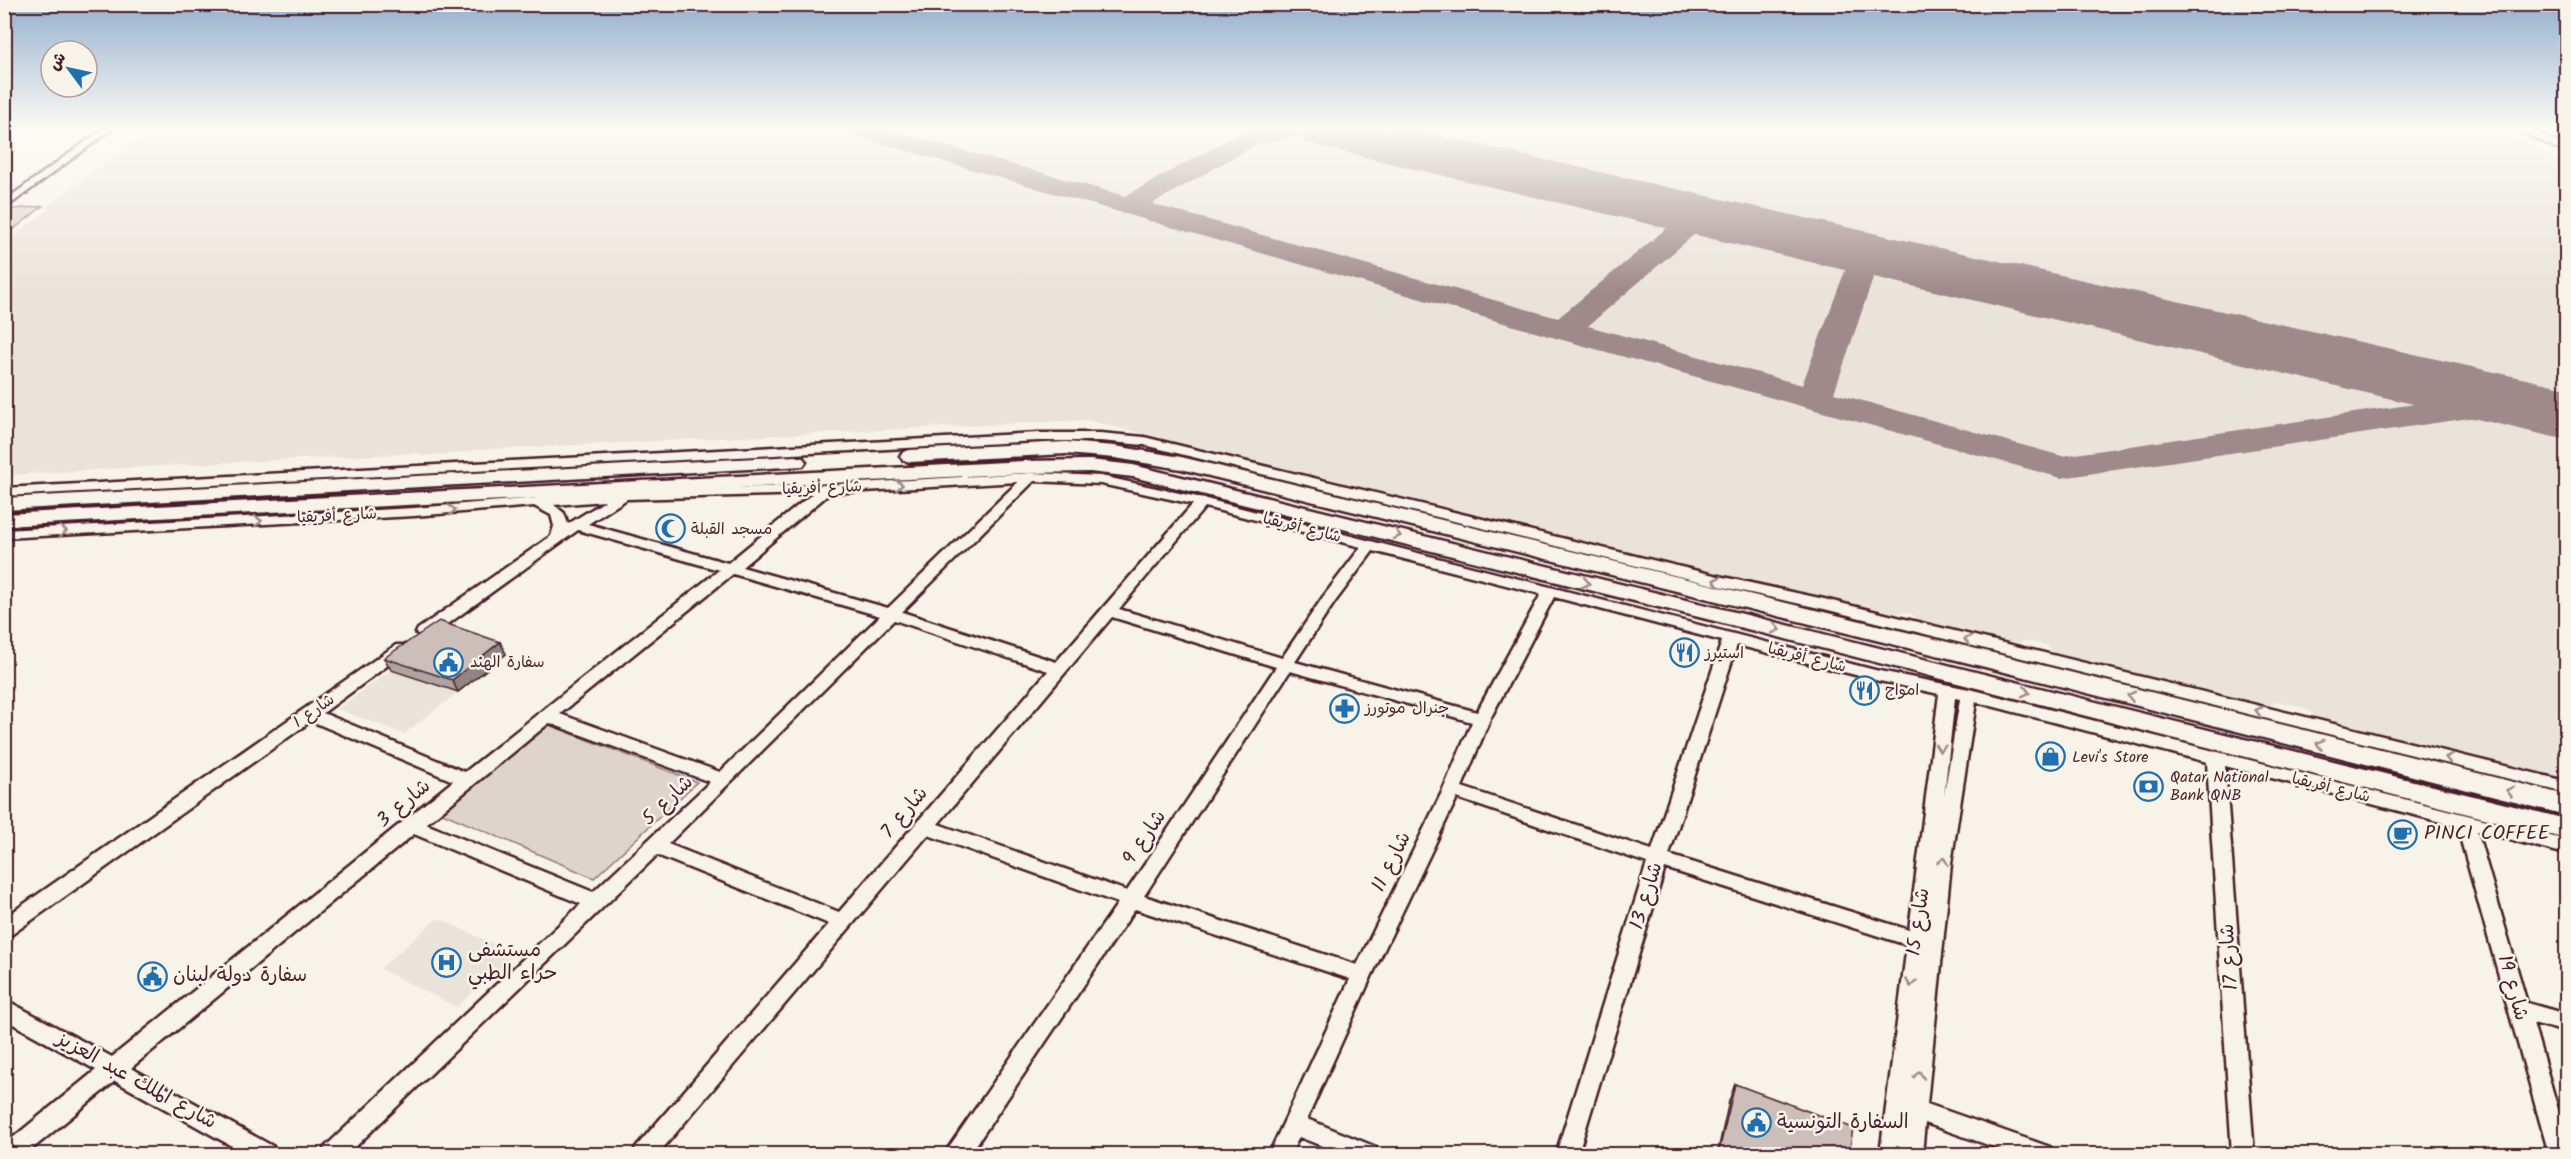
<svg xmlns="http://www.w3.org/2000/svg" width="2571" height="1159" font-family="Kalam,'Playpen Sans Arabic',sans-serif">
<style>
.built{fill:#eae3da}
.green{fill:#ded4cc;stroke:#947a7c;stroke-width:1.5}
.lines{fill:none;stroke-linecap:round;stroke-linejoin:round}
.taxiway{fill:#a0898a;fill-rule:evenodd}
.runway{fill:#a0898a;fill-rule:evenodd}
.minor-casing{stroke:#4a1f2b;stroke-width:5}
.major-casing{stroke:#4a1f2b;stroke-width:4}
.highway-casing{stroke:#4a1f2b;stroke-width:5}
.minor{fill:#f7f3e8;fill-rule:evenodd}
.major{fill:#f7f3e8;fill-rule:evenodd}
.highway{fill:#f7f3e8;fill-rule:evenodd}
.wall{fill:#afa49f;stroke:#4a1f2b;stroke-width:1.5}
.shaded-wall{fill:#8f8682;stroke:#4a1f2b;stroke-width:1.5}
.building{fill:#ccbfb9;stroke:#4a1f2b;stroke-width:1.5}
.oneway{stroke:#a0898a}
.labels{text-anchor:middle;dominant-baseline:central;stroke-width:5;stroke-linejoin:round;paint-order:stroke}
.street-label{font-size:16px;fill:#4a1f2b;stroke:#f7f3e8}
.poi-label{font-size:16px;fill:#4a1f2b;stroke:#f7f3e8;text-anchor:start}
.near-street-label{font-size:20px;fill:#4a1f2b;stroke:#f7f3e8}
.near-poi-label{font-size:20px;fill:#4a1f2b;stroke:#f7f3e8;text-anchor:start}
</style>
<rect width="100%" height="100%" fill="#f7f3e8"/>
<filter id="ink" filterUnits="userSpaceOnUse"><feTurbulence type="fractalNoise" baseFrequency=".0167" numOctaves="2"/><feDisplacementMap in="SourceGraphic" scale="12" xChannelSelector="R" yChannelSelector="G"/><feConvolveMatrix kernelMatrix="1 2 1 2 8 2 1 2 1" color-interpolation-filters="sRGB"/></filter>
<g filter="url(#ink)">
<path class="built" d="M151,129H2499L2566,164V779L2315,717L2305,708L2291,705L2278,701L2267,707L2055,654L2046,645L2025,641L2011,645L1925,624L1911,614L1903,612L1890,615L1087,420L473,450L470,452L423,456L418,453L142,467L10,475L5,477V243L51,208H45Z
M391,670L458,692L404,734L337,709Z
M438,918L515,954L457,1007L380,969Z"/>
<path class="green" d="M43,206L5,236V210Z
M549,725L697,782L594,878L440,812Z"/>
<g class="lines">
<path class="taxiway" d="M845,129H885L1125,196L1240,133L1243,129H1309L1306,134L1257,144L1152,204L1558,318L1691,208L1701,206L1711,208L1715,214L1711,220L1588,326L1802,385L1852,252L1856,246L1867,243L1878,246L1882,252L1834,393L2062,456L2510,390L2522,394L2528,401L2522,408L2510,412L2061,478L1552,337L849,134Z"/>
<path class="runway" d="M1295,129H1408L2566,388V440L1326,148L1304,142Z"/>
<defs>
<path id="minor" d="M103,129H112L4,209V201Z
M1038,433H1100L1144,437L1714,575L1824,599L2566,781V793L1824,609L1714,585L1144,445L1100,441H1038L4,496V488Z
M1031,473L1101,476L1202,498L1875,670L1969,689L2566,840V854L2477,831L2527,1003L2566,1014V1032L2533,1023L2566,1137V1154H2549L2457,826L2225,766L2254,1154H2232L2207,762L1976,702L1951,864L1927,1104L2050,1147L2053,1154H2014L1925,1123L1922,1154H1880L1907,945L1665,868L1578,1154H1556L1647,863L1457,798L1372,975L1307,1119L1376,1147L1379,1154H1343L1299,1137L1291,1154H1269L1350,979L1135,909L970,1154H946L949,1147L1118,903L928,835L658,1154H633L636,1147L829,924L657,855L348,1154H322L325,1147L581,904L414,834L131,1068L274,1147L277,1154H246L115,1081L26,1154H4V1145L96,1070L4,1019V999L112,1057L453,781L311,721L11,935L4,937V918L396,645H408L410,649L323,713L465,772L719,570L578,530L430,637L424,638L416,633L418,629L551,536L554,526L551,515L534,506L414,516L4,538V530L414,508L624,491L826,485ZM1034,481L1101,484L1193,504L1056,662L902,612ZM1018,482L888,608L742,567L830,493ZM812,494L728,563L588,524L627,499ZM605,501L568,524L564,513L554,505ZM1205,507L1361,547L1323,597L1282,658L1119,609ZM1373,551L1541,594L1477,712L1295,662L1334,603ZM733,574L880,616L720,772L560,714ZM1554,597L1722,641L1652,850L1462,787L1490,719ZM1112,617L1276,667L1127,891L938,824ZM894,620L1048,671L839,912L668,844ZM1737,645L1875,680L1939,694L1909,930L1669,855ZM1290,671L1472,722L1443,790L1357,965L1144,896ZM1955,698L1960,699L1944,796ZM549,723L710,782L593,892L426,824Z"/>
<path id="major" d="M2515,129H2530L2566,146V153Z"/>
<path id="highway" d="M1066,442L1115,446L1181,457L1985,651L2566,795V815L1985,667L1181,469L1115,458L1066,454L910,462L903,460L900,456L903,452L910,450Z
M796,456L803,458L806,462L803,466L4,510V498Z
M1090,460L1133,465L1743,614L2566,819V839L1743,628L1133,477L1090,472L1024,473L4,526V514L1024,461Z"/>
</defs>
<use href="#minor" class="minor-casing"/>
<use href="#major" class="major-casing"/>
<use href="#highway" class="highway-casing"/>
<use href="#minor" class="minor"/>
<use href="#major" class="major"/>
<use href="#highway" class="highway"/>
</g>
<path class="wall" d="M500,642L506,654L458,692L391,670L384,658Z
M1735,1084L1849,1155H1717L1729,1101Z"/>
<path class="shaded-wall" d="M500,642L506,654L458,692L452,680Z"/>
<path class="building" d="M439,621L500,642L452,680L384,658Z
M1735,1084L1853,1128L1849,1155H1718Z"/>
<defs><path id="oneway-chevron" d="M-2-3.5L2.5 0L-2 3.5" fill="none" stroke-width="1.6" stroke-linecap="round" stroke-linejoin="round" transform="scale(1.5)"/></defs>
<g class="oneway">
<use href="#oneway-chevron" transform="translate(899 485) rotate(-3)"/>
<use href="#oneway-chevron" transform="translate(452 510) rotate(-4)"/>
<use href="#oneway-chevron" transform="translate(258 521) rotate(-3)"/>
<use href="#oneway-chevron" transform="translate(63 531) rotate(-3)"/>
<use href="#oneway-chevron" transform="translate(1397 535) rotate(14)"/>
<use href="#oneway-chevron" transform="translate(1717 581) rotate(-167)"/>
<use href="#oneway-chevron" transform="translate(1586 583) rotate(13)"/>
<use href="#oneway-chevron" transform="translate(1776 629) rotate(14)"/>
<use href="#oneway-chevron" transform="translate(1968 640) rotate(-167)"/>
<use href="#oneway-chevron" transform="translate(2026 692) rotate(14)"/>
<use href="#oneway-chevron" transform="translate(2131 696) rotate(-166)"/>
<use href="#oneway-chevron" transform="translate(2259 711) rotate(-166)"/>
<use href="#oneway-chevron" transform="translate(2320 744) rotate(-166)"/>
<use href="#oneway-chevron" transform="translate(1940 748) rotate(96)"/>
<use href="#oneway-chevron" transform="translate(2449 758) rotate(-166)"/>
<use href="#oneway-chevron" transform="translate(2510 791) rotate(-166)"/>
<use href="#oneway-chevron" transform="translate(1943 861) rotate(-82)"/>
<use href="#oneway-chevron" transform="translate(1911 983) rotate(97)"/>
<use href="#oneway-chevron" transform="translate(1919 1075) rotate(-84)"/>
</g>
</g>
<linearGradient id="sky" x2="0" y2="1"><stop stop-color="#96b0ce"/><stop offset="0.44" stop-color="#fbfaf5"/><stop offset="1" stop-color="#fbfaf5" stop-opacity="0"/></linearGradient>
<rect width="2571" height="291" fill="url(#sky)"/>
<defs>
<symbol id="mosque-ring" viewBox="-11 -11 22 22"><circle r="9.5" fill="#f7f3e8" stroke="#1f6fb2" stroke-width="1.5"/><path d="M3.5-4.9A6 6 0 1 0 3.5 4.9A5 5 0 1 1 3.5-4.9Z" fill="#1f6fb2"/></symbol>
<symbol id="restaurant-ring" viewBox="-11 -11 22 22"><circle r="9.5" fill="#f7f3e8" stroke="#1f6fb2" stroke-width="1.5"/><path d="M-5-6h1v4h1v-4h1v4h1v-4h1v5L-1.5 .5V6h-2V.5L-5-1ZM5-6V6H3V1.5H1.5Q1.5-4 5-6Z" fill="#1f6fb2"/></symbol>
<symbol id="civic-ring" viewBox="-11 -11 22 22"><circle r="9.5" fill="#f7f3e8" stroke="#1f6fb2" stroke-width="1.5"/><path d="M-.6-6.5H3V-4.5H.6V-3L4-1V1h2V6H-6V1h2V-1L-.6-3ZM-1.2 2.5V6h2.4V2.5Z" fill="#1f6fb2"/></symbol>
<symbol id="pharmacy-ring" viewBox="-11 -11 22 22"><circle r="9.5" fill="#f7f3e8" stroke="#1f6fb2" stroke-width="1.5"/><path d="M-2-6h4v4h4v4h-4v4h-4v-4h-4v-4h4Z" fill="#1f6fb2"/></symbol>
<symbol id="shop-ring" viewBox="-11 -11 22 22"><circle r="9.5" fill="#f7f3e8" stroke="#1f6fb2" stroke-width="1.5"/><path d="M-5-2.5h2.3a2.7 3.5 0 0 1 5.4 0H5L5.5 6h-11ZM-1.5-2.5h3a1.5 2.3 0 0 0-3 0Z" fill="#1f6fb2"/></symbol>
<symbol id="bank-ring" viewBox="-11 -11 22 22"><circle r="9.5" fill="#f7f3e8" stroke="#1f6fb2" stroke-width="1.5"/><path d="M-6-4H6V4H-6ZM0-2.3a2.3 2.3 0 1 0 0 4.6a2.3 2.3 0 1 0 0-4.6Z" fill="#1f6fb2"/></symbol>
<symbol id="cafe-ring" viewBox="-11 -11 22 22"><circle r="9.5" fill="#f7f3e8" stroke="#1f6fb2" stroke-width="1.5"/><path d="M-5.5-4.5H6V0H3Q3 3.5 0 3.5H-2.5Q-5.5 3.5-5.5 0ZM3-3.2v2h1.7v-2ZM-6 4.5H4V6H-6Z" fill="#1f6fb2"/></symbol>
<symbol id="hospital-ring" viewBox="-11 -11 22 22"><circle r="9.5" fill="#f7f3e8" stroke="#1f6fb2" stroke-width="1.5"/><path d="M-5-5h3v3.5h4V-5h3V5h-3V1.5h-4V5h-3Z" fill="#1f6fb2"/></symbol>
</defs>
<g fill-rule="evenodd">
<use href="#mosque-ring" x="654" y="512" width="33" height="33"/>
<use href="#restaurant-ring" x="1668" y="636" width="33" height="33"/>
<use href="#civic-ring" x="432" y="646" width="33" height="33"/>
<use href="#restaurant-ring" x="1848" y="674" width="33" height="33"/>
<use href="#pharmacy-ring" x="1328" y="692" width="33" height="33"/>
<use href="#shop-ring" x="2034" y="740" width="33" height="33"/>
<use href="#bank-ring" x="2132" y="770" width="33" height="33"/>
<use href="#cafe-ring" x="2386" y="818" width="33" height="33"/>
<use href="#hospital-ring" x="430" y="946" width="33" height="33"/>
<use href="#civic-ring" x="136" y="960" width="33" height="33"/>
<use href="#civic-ring" x="1740" y="1106" width="33" height="33"/>
</g>
<g class="labels">
<g class="street-label">
<text transform="translate(822 488) rotate(-2)">شارع أفريقيا</text>
<text transform="translate(337 516) rotate(-3)">شارع أفريقيا</text>
<text transform="translate(1302 528) rotate(14)">شارع أفريقيا</text>
<text transform="translate(1807 658) rotate(14)">شارع أفريقيا</text>
<text transform="translate(314 711) rotate(-35)">شارع 1</text>
<text transform="translate(2331 788) rotate(14)">شارع أفريقيا</text>
</g>
<g class="poi-label">
<text x="691" y="529">مسجد القبلة</text>
<text x="1705" y="653">استيرز</text>
<text x="470" y="662">سفارة الهند</text>
<text x="1885" y="690">امواج</text>
<text x="1365" y="708">جنرال موتورز</text>
<text x="2072" y="757">Levi's Store</text>
<text x="2170" y="777">Qatar National<tspan x="2170" dy="18">Bank QNB</tspan></text>
</g>
<g class="near-street-label">
<text transform="translate(668 801) rotate(-44)">شارع 5</text>
<text transform="translate(404 804) rotate(-40)">شارع 3</text>
<text transform="translate(905 813) rotate(-50)">شارع 7</text>
<text transform="translate(1145 838) rotate(-56)">شارع 9</text>
<text transform="translate(1392 862) rotate(-64)">شارع 11</text>
<text transform="translate(1647 896) rotate(-73)">شارع 13</text>
<text transform="translate(1919 922) rotate(-82)">شارع 15</text>
<text transform="translate(2230 957) rotate(-94)">شارع 17</text>
<text transform="translate(2512 988) rotate(74)">شارع 19</text>
<text transform="translate(136 1081) rotate(29)">شارع الملك عبد العزيز</text>
</g>
<g class="near-poi-label">
<text x="2424" y="834">PINCI COFFEE</text>
<text x="468" y="951">مستشفى<tspan x="468" dy="23">حراء الطبي</tspan></text>
<text x="173" y="976">سفارة دولة لبنان</text>
<text x="1777" y="1123">السفارة التونسية</text>
</g>
</g>
<rect width="2571" height="1159" fill="none" stroke="#f7f3e8" stroke-width="24"/>
<rect x="12" y="12" width="2547" height="1135" fill="none" stroke="#4a1f2b" stroke-width="2" filter="url(#ink)"/>
<g transform="translate(69 69) rotate(303)"><circle r="28" fill="#f7f3e8" stroke="#b29e9c" stroke-width="1.5"/>
<path d="M0-4.5L10 22L0 15L-10 22Z" fill="#1f6fb2"/>
<text y="-9" font-size="16" font-weight="bold" text-anchor="middle" fill="#4a1f2b">ش</text>
</g>
</svg>
